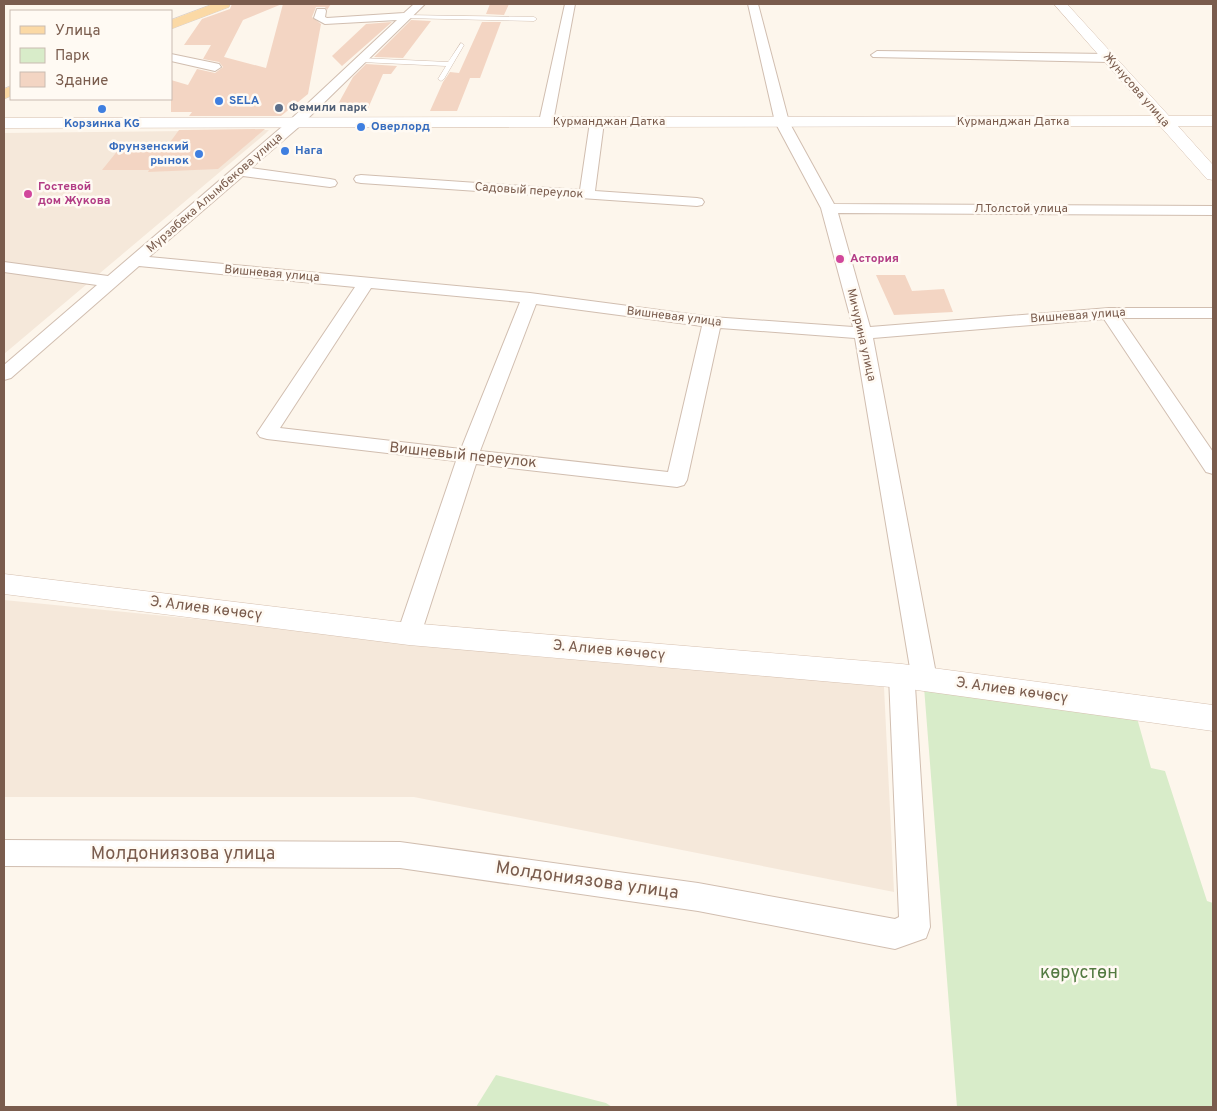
<svg xmlns="http://www.w3.org/2000/svg" width="1217" height="1111" font-family="Overpass,sans-serif">
<style>
.residential{fill:#f5e8da}
.green{fill:#d8ecc9}
.building{fill:#f3d5c3}
.lines{fill:none;stroke-linecap:round;stroke-linejoin:round}
.lane-casing{stroke:#d1beb0;stroke-width:1}
.street-casing{stroke:#d1beb0;stroke-width:2}
.secondary-casing{stroke:#d6c0b0;stroke-width:1}
.primary-casing{stroke:#dad1cd;stroke-width:1}
.lane{fill:#fff;fill-rule:evenodd}
.street{fill:#fff;fill-rule:evenodd}
.secondary{fill:#fff;fill-rule:evenodd}
.primary{fill:#fbd9a5;fill-rule:evenodd}
.shop-dot{fill:#3f7fe0;stroke:#fffaf3;stroke-width:2}
.service-dot{fill:#5c6f8a;stroke:#fffaf3;stroke-width:2}
.hotel-dot{fill:#d1479c;stroke:#fffaf3;stroke-width:2}
.labels{text-anchor:middle;dominant-baseline:central;stroke-width:5;stroke-linejoin:round;paint-order:stroke}
.far-street-label{font-size:12px;fill:#7a5c4d;stroke:#fffaf3}
.far-shop-label{font-size:12px;font-weight:bold;fill:#366cbe;stroke:#fffaf3;text-anchor:start}
.far-service-label{font-size:12px;font-weight:bold;fill:#4e5e75;stroke:#fffaf3;text-anchor:start}
.far-hotel-label{font-size:12px;font-weight:bold;fill:#b23c85;stroke:#fffaf3;text-anchor:start}
.street-label{font-size:15px;fill:#7a5c4d;stroke:#fffaf3}
.near-street-label{font-size:18px;fill:#7a5c4d;stroke:#fffaf3}
.near-park-label{font-size:18px;fill:#537a41;stroke:#fffaf3}
</style>
<rect width="100%" height="100%" fill="#fdf6ec"/>
<path class="residential" d="M269,130L265,134L4,354V133Z
M4,600L884,687L894,892L414,797H4Z"/>
<path class="green" d="M924,687L1137,718L1151,768L1165,771L1207,901L1213,903V1107H957Z
M496,1075L606,1103L612,1107H476Z"/>
<path class="building" d="M232,4H282L243,20L224,57L266,68L283,4H331L327,10L325,7H316L312,17L321,24L308,94L281,116H189L192,112H171V80L188,85L197,69L215,73L223,67L219,62L203,59L211,45H184L202,19L230,9Z
M490,4H509L504,15L486,14Z
M411,20L431,21L403,58L374,57Z
M392,22L342,66L332,56L366,24Z
M482,22H501L480,78H470L457,111H430L443,82L450,72L459,73Z
M366,64L397,66L391,74H383L366,113H342L347,106H337L353,77Z
M265,129L218,169L148,172L149,170H102L119,149H165L179,130Z
M876,275H905L912,291L944,289L953,312L894,315Z"/>
<g class="lines">
<defs>
<path id="lane" d="M405,15L534,17L537,19L534,21L403,18Z
M461,43L464,45L444,79L441,81L438,79L446,66L361,62L358,60L361,58L448,62Z"/>
<path id="street" d="M414,4H425L300,126L251,168L330,179L335,180L337,183L335,186L330,187L243,176L149,257L530,293L712,317L853,327L821,208L775,122L748,4H758L789,122L834,204L1213,206V215L838,213L870,327L1109,308H1213V318H1121L1213,452V474L1206,472L1104,319L873,338L937,679L933,686L924,689L915,686L930,927L926,938L895,949L698,911L400,868L4,866V840L400,842L698,883L895,919L899,917L889,676L893,669L902,666L910,668L855,338L720,328L687,480L684,485L677,487L476,464L421,634L418,641L409,643L400,641L397,634L456,461L267,439L260,437L257,433L355,287L139,266L11,378L4,380V365L97,285L4,272V262L108,276L290,120L397,20L325,24L314,18L317,9H325L326,11L325,17L327,18L404,13ZM371,288L520,302L461,449L280,428ZM536,304L702,326L668,472L480,451Z
M565,4H575L553,122L546,126L539,122Z
M877,51L1108,54L1114,58L1108,62L873,57L871,55Z
M171,54L219,64L221,67L215,71L171,61Z
M597,118L604,122L595,191L697,198L702,199L704,202L702,205L697,206L361,183L356,182L354,179L356,176L361,175L580,190L590,122Z"/>
<path id="secondary" d="M1054,4H1067L1169,116H1213V126H1178L1213,165V180L1207,179L1160,126L4,128V118L1152,116Z
M4,574L409,623L902,664L1213,705V731L902,688L409,645L4,594Z"/>
<path id="primary" d="M213,4H230L229,7L171,29V20Z
M11,86V96L4,99V89Z"/>
</defs>
<use href="#lane" class="lane-casing"/>
<use href="#street" class="street-casing"/>
<use href="#secondary" class="secondary-casing"/>
<use href="#primary" class="primary-casing"/>
<use href="#lane" class="lane"/>
<use href="#street" class="street"/>
<use href="#secondary" class="secondary"/>
<use href="#primary" class="primary"/>
</g>
<g class="shop-dot">
<circle cx="219" cy="101" r="5"/>
<circle cx="102" cy="109" r="5"/>
<circle cx="361" cy="127" r="5"/>
<circle cx="285" cy="151" r="5"/>
<circle cx="199" cy="154" r="5"/>
</g>
<circle class="service-dot" cx="279" cy="108" r="5"/>
<g class="hotel-dot">
<circle cx="28" cy="194" r="5"/>
<circle cx="840" cy="259" r="5"/>
</g>
<g class="labels">
<g class="far-street-label">
<text transform="translate(1136 90) rotate(49)">Жунусова улица</text>
<text x="609" y="122">Курманджан Датка</text>
<text x="1013" y="122">Курманджан Датка</text>
<text transform="translate(529 191) rotate(4)">Садовый переулок</text>
<text transform="translate(215 193) rotate(-41)">Мурзабека Алымбекова улица</text>
<text x="1021" y="209">Л.Толстой улица</text>
<text transform="translate(272 274) rotate(5)">Вишневая улица</text>
<text transform="translate(1078 316) rotate(-4)">Вишневая улица</text>
<text transform="translate(674 317) rotate(7)">Вишневая улица</text>
<text transform="translate(861 335) rotate(77)">Мичурина улица</text>
</g>
<g class="far-shop-label">
<text x="229" y="101">SELA</text>
<text x="102" y="124" text-anchor="middle">Корзинка KG</text>
<text x="371" y="127">Оверлорд</text>
<text x="189" y="147" text-anchor="end">Фрунзенский<tspan x="189" dy="14">рынок</tspan></text>
<text x="295" y="151">Нага</text>
</g>
<g class="far-service-label">
<text x="289" y="108">Фемили парк</text>
</g>
<g class="far-hotel-label">
<text x="38" y="187">Гостевой<tspan x="38" dy="14">дом Жукова</tspan></text>
<text x="850" y="259">Астория</text>
</g>
<g class="street-label">
<text transform="translate(463 456) rotate(6)">Вишневый переулок</text>
<text transform="translate(206 609) rotate(7)">Э. Алиев көчөсү</text>
<text transform="translate(609 651) rotate(5)">Э. Алиев көчөсү</text>
<text transform="translate(1012 691) rotate(8)">Э. Алиев көчөсү</text>
</g>
<g class="near-street-label">
<text x="183" y="854">Молдониязова улица</text>
<text transform="translate(587 881) rotate(8)">Молдониязова улица</text>
</g>
<g class="near-park-label">
<text x="1079" y="973">көрүстөн</text>
</g>
</g>
<rect width="1217" height="1111" fill="none" stroke="#7a5c4d" stroke-width="10"/>
<rect x="10" y="10" width="162" height="90" fill="#fffaf3" stroke="#cabbb1"/>
<rect x="20" y="26" width="25" height="8" fill="#fbd9a5" stroke="#cabbb1"/>
<text x="55" y="35" font-size="15" fill="#7a5c4d">Улица</text>
<rect x="20" y="48" width="25" height="15" fill="#d8ecc9" stroke="#cabbb1"/>
<text x="55" y="60" font-size="15" fill="#7a5c4d">Парк</text>
<rect x="20" y="72" width="25" height="15" fill="#f3d5c3" stroke="#cabbb1"/>
<text x="55" y="85" font-size="15" fill="#7a5c4d">Здание</text>
</svg>
